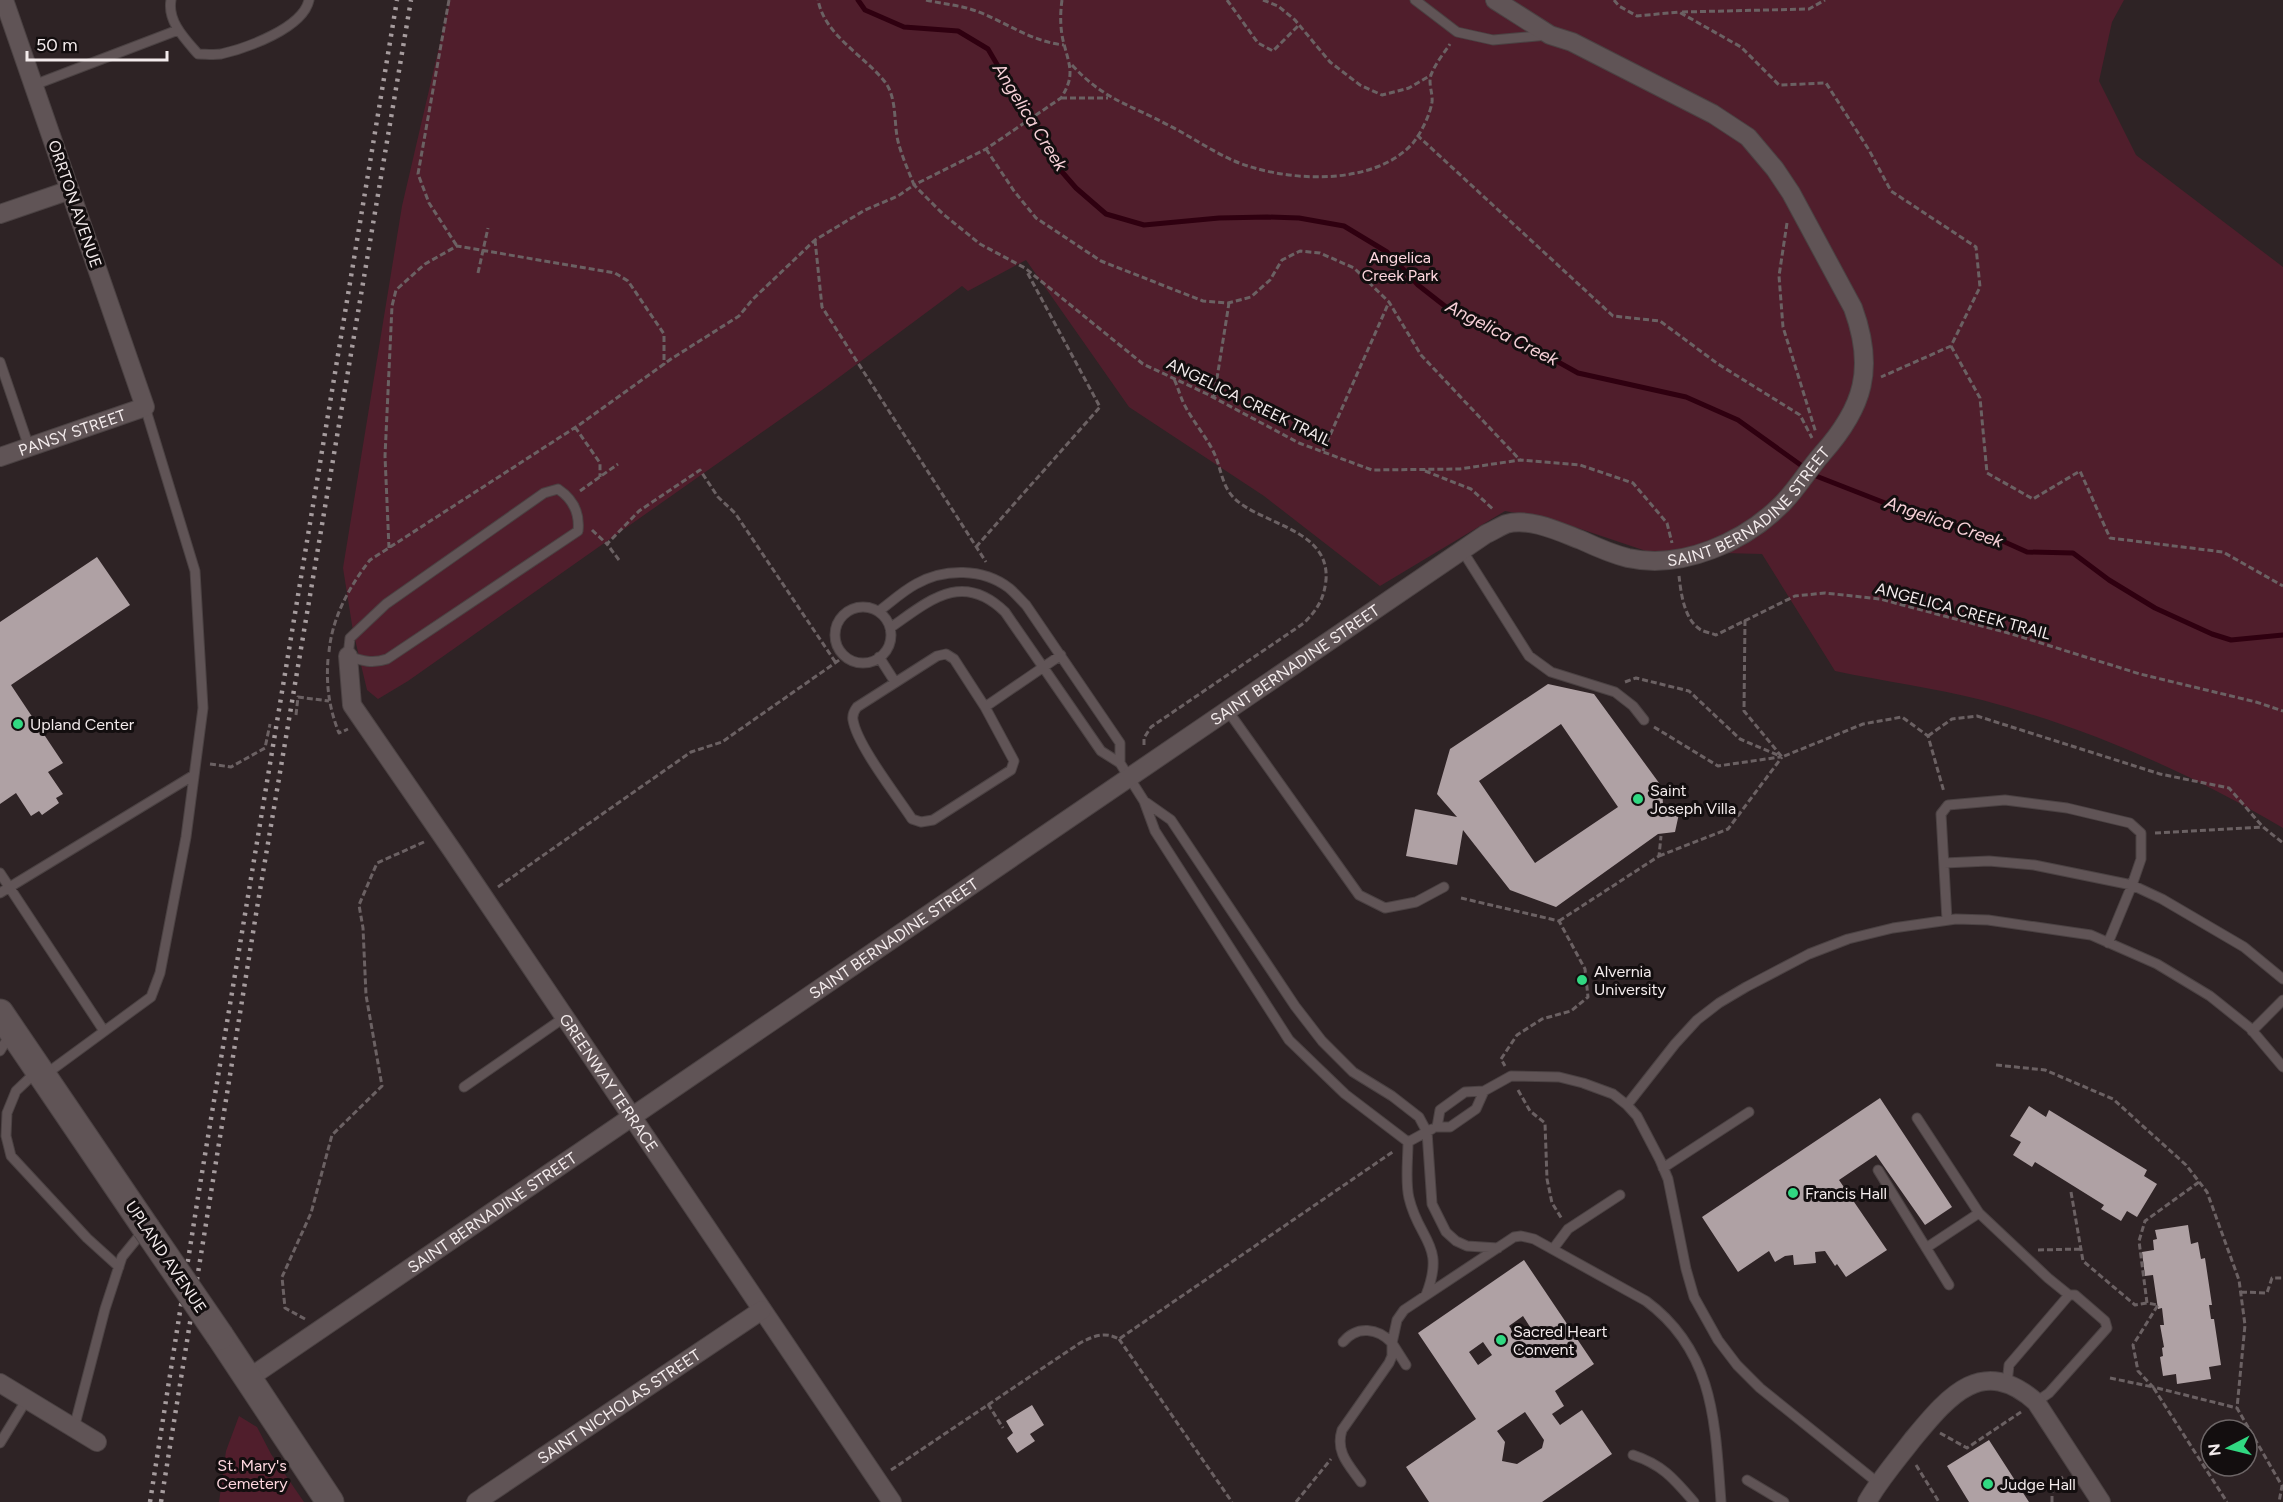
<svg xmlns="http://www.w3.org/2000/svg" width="2283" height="1502" font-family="Figtree,sans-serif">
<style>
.green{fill:#501e2c}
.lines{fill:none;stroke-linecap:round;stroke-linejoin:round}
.stream{stroke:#2f0010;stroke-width:5}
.building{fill:#afa1a4;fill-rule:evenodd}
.lane-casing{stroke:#4b4243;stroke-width:11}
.street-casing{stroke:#4b4243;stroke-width:20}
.secondary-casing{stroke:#4b4243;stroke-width:29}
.path{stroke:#6b6163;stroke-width:3;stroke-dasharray:6 3;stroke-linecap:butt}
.lane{stroke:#605456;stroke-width:9}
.street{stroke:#605456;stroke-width:18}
.secondary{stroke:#605456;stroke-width:27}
.rail{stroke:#a69c9e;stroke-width:4.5;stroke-dasharray:3 6;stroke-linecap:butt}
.secondary-bridge-casing{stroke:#4b4243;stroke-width:29;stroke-linecap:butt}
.secondary-bridge{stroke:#605456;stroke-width:27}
.poi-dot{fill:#31d882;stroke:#130e0f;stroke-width:2}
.labels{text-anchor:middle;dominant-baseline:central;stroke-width:6;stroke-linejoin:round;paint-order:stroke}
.street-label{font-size:16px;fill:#f3ebec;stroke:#130e0f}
.park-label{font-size:16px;fill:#fed7df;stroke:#130e0f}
.poi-label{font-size:16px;fill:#f3ebec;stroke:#130e0f;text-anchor:start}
.water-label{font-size:18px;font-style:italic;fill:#f7d1d8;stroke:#130e0f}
</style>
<rect width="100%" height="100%" fill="#2e2325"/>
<path class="green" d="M450,0H2124L2112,22L2099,81L2136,155L2283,267V828C2189,772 2088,728 1982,700C1934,688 1883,681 1835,671L1762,554L1646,551L1551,519L1505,511L1380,586L1264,496L1129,407L1026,260L968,291L962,286L822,390L408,681L378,699L367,690L353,631L343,568L402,206Z
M239,1416L257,1427L271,1454L304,1502H219L226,1451Z"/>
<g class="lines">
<path class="stream" d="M858,0L865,10L904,27L958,31L988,49L1056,165L1076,188L1106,214L1144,225L1219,218L1267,217L1299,218L1344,226L1387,252L1418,285L1455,314L1497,328L1578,373L1686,397L1738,420L1816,476L1898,508L1998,539L2027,552L2073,553L2109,580L2155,608L2212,634L2231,640L2283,635"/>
</g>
<path class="building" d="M97,557L130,605L11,685L63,763L48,772L63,794L56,798L59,803L42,815L39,811L31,816L16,793L0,804V622Z
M1548,684L1594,694L1662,787L1663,805L1680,809L1675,832L1658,834L1556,907L1510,890L1463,830L1457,865L1406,856L1415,809L1457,817L1437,794L1450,749ZM1561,724L1618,807L1535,863L1479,781Z
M1880,1098L1952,1207L1925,1225L1876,1155L1839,1180L1887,1250L1846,1277L1837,1264L1835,1266L1825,1251L1815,1252L1816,1263L1794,1265L1793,1255L1785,1256L1775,1262L1769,1251L1738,1272L1702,1217Z
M2029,1106L2046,1117L2049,1110L2147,1170L2144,1176L2157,1184L2137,1217L2127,1211L2121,1221L2101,1209L2104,1205L2035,1162L2032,1167L2013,1155L2021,1142L2010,1136Z
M2188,1225L2191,1244L2198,1242L2201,1259L2205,1258L2212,1305H2209L2211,1319H2214L2221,1365L2209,1367L2211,1379L2177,1384L2176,1374L2163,1376L2160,1357L2163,1356L2162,1348L2164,1347L2160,1325H2164L2162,1308L2158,1309L2153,1275L2145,1276L2142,1252L2154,1250L2153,1240L2157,1239L2155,1230Z
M1524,1260L1594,1364L1555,1391L1564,1406L1552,1414L1560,1425L1582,1410L1612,1454L1542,1502H1429L1406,1467L1476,1419L1418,1333ZM1523,1316L1532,1330L1519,1340L1509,1326ZM1483,1342L1492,1355L1478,1365L1469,1352ZM1525,1412L1544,1440L1542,1448L1517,1464L1502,1461L1505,1442L1497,1431Z
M1032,1405L1044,1425L1030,1434L1035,1441L1017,1453L1007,1438L1013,1433L1006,1421Z
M1989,1440L2029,1502H1969L1947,1466Z"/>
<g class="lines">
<defs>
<path id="lane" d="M171,0C167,21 185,39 198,54C205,54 214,55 221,54C247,48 303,28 309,0
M1415,0L1457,32L1493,40L1548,35
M34,85L178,30
M0,362L29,447
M558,489C573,499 580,513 578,531L387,659C372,664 363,661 348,656L350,638L386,604L544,493Z
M1462,550L1529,656L1551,672L1615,692L1633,706L1644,720
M835 635a28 28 0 1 1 56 0a28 28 0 1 1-56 0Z
M879,611C891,602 903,591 916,584C944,568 983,568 1009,588C1015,593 1020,599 1026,605L1120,743V763L1101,751L1005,612C962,570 929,601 890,628
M879,657L895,682
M985,707L1014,761L1011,770L933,820L921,822L912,819C897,796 857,745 853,720C852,715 854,711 857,707L937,656L946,654L954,659L985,707L1061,655
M1228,711L1359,895L1385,908L1416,902L1444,887
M1120,763L1144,801
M1944,863L1989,861L2034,865L2132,885L2108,943
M0,873L104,1031
M0,893L194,775
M1947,920L1941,814L1948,805L2005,800L2067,808L2130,823L2141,833V859L2132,885L2162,899L2244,947L2283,979
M2252,1031L2283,1000
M0,1051L11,1033
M37,1071L16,1091L7,1113L6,1136L11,1156L87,1238L119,1267
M46,1074L151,997L160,973L186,837L203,708L195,571L145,407
M464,1087L565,1017
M1484,1091L1476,1109L1450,1127H1437L1440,1110L1465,1092L1484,1091L1511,1076L1559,1077L1583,1083L1613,1094L1627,1105L1637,1116L1660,1160L1668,1179L1686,1269L1694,1297L1718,1340L1737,1365L1760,1388L1878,1483
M1627,1105L1675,1044L1697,1020L1719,1003L1746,987L1809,954L1848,939L1893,928L1956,919L1988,920L2091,935L2157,964L2210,996L2250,1028L2283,1067
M1917,1118L1979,1213L2048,1278L2069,1295
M1408,1142L1345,1094L1289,1040L1155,831L1144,801L1171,820L1295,1006L1322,1041L1353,1072L1392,1096L1419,1117L1427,1132L1432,1204L1446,1232L1456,1241L1467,1246L1498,1248
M1408,1142C1408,1160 1405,1181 1409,1198C1419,1241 1446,1244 1426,1295
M1408,1142L1432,1129
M1663,1168L1749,1112
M1878,1170L1949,1285
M1926,1248L1979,1213
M1553,1249L1568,1229L1620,1195
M1343,1342C1357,1325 1378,1328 1392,1343V1356L1389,1363L1342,1430C1335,1452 1349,1465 1361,1482
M1406,1365L1392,1343L1397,1320L1404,1310L1514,1237L1521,1236L1534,1239L1646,1301C1715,1352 1715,1424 1721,1502
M2007,1383L2009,1365L2069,1295H2075L2105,1321L2107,1328L2049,1393L2036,1402
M74,1428L105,1309L122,1257L144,1230
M0,1443L27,1399
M1633,1455C1663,1465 1674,1479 1694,1502
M1747,1480L1784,1502"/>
<g id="street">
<path d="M0,214L70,190"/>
<path id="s1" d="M0,457L145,407L4,0"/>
<path id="s2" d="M348,656L352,705L454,853L892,1502"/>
<path id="s3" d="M249,1378L1486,534C1493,531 1499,527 1506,524C1529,517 1560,532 1581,540C1596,547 1612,554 1628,558C1682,570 1744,542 1782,504C1797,489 1808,470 1822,454C1864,407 1875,368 1853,308L1791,193L1775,169L1748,137L1713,114L1572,42L1550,35L1495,0"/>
<path d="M0,1383L97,1442"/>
<path id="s4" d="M476,1502L762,1310"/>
<path d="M1867,1502C1880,1479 1897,1460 1913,1439C1948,1397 1982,1354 2036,1402L2101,1502"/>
</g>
<path id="secondary" d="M0,1013L146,1228
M220,1336L330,1502"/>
</defs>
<use href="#lane" class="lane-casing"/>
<use href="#street" class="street-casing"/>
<use href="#secondary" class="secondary-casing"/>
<path class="path" d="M449,0L418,174L429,203L457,246
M926,0C943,4 960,5 976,11C1006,22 1032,42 1064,45
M1062,0C1060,14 1060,30 1064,44C1070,67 1075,76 1061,98L986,149L914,185L943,214L980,244L1025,268L1143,364L1207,394L1299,443L1372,470L1460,469L1520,460L1580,465L1633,483L1667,523L1672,543
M1227,0L1258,43L1273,51L1299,25
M1263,0L1278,6L1295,20L1330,62L1360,85L1382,95L1409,88L1431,75
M1614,0L1619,6L1637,16L1679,12L1741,47L1779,85L1826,83L1869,150L1891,191L1976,247L1980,287L1951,346L1881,377
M1682,12L1809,9L1825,0
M1072,65C1104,100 1129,104 1168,125C1190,136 1210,150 1232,160C1282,182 1373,188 1413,143C1421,133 1430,115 1432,102C1433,93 1428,84 1431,75C1435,64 1444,53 1450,44
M1061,98H1108
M1417,135L1613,316L1660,321L1718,364L1800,415L1812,438
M986,149L1014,191L1036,218L1101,261L1203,301L1228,303L1251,297L1270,280L1282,260L1300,251L1320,253L1354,268L1389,302L1421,355L1520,460
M1787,223L1779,276L1783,327L1816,433
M815,240L822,307L986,562
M478,273L488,228
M1951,346L1980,398L1987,473L2033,499L2080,471L2110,538L2223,552L2283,586
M1214,397L1229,303
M575,427L600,463V477
M1323,451L1389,302
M1425,471L1471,489L1494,510
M580,491L618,464
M592,530L607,544
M976,547L1100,407L1027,272
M389,548L385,456L392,306L396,290L425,264L457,246L615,273L628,281L664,334V365
M619,560L607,544L639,511L700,470L718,497L735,513L836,663
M1679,576C1681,593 1684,620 1701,630C1705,632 1711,633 1716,635L1795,596L1825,593L1880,599L2012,634L2140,674L2256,702L2283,711
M1745,620L1744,711L1782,757L1863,724L1902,717L1928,736L1944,792
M329,652C332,618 349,587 370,560L579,425L671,359L739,316L753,299L815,240L865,210L898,196L914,185C909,172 903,159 899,145C893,126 898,99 885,82C864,55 825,36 818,0
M328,659C326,685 329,708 339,733L348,729
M1625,682L1636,678L1689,691L1740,739L1780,756
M296,715L298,697L329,701
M1654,727L1718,766L1780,757
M1928,736L1952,719L1977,716L2160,774L2229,788L2263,827L2283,843
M1144,745V738L1151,727L1304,623C1317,610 1324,599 1326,580C1330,528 1260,525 1233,497C1222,485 1221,469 1215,455C1207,437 1193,422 1184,404C1180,396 1178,387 1174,379
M210,764L231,767L265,748L270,724
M2155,833L2263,827
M1659,856L1728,829L1782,757
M498,887L691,752L722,742L845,656
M1461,898L1559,921L1585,969L1588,997L1571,1011L1542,1019L1517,1035L1501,1059L1505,1066
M1559,921L1659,856L1661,836
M1996,1065L2045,1070L2113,1099L2186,1165L2207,1192L2239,1280L2245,1325L2237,1408L2282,1486L2279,1502
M1518,1090L1530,1111L1545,1123L1547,1179L1552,1203L1562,1219
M2199,1182L2145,1221L2139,1241L2147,1303L2158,1305L2133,1345L2138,1371L2153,1387L2237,1408
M2071,1192L2083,1261L2135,1305L2147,1303
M2038,1250L2081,1249
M2241,1292L2267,1293L2272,1278H2283
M305,1319L285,1308L282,1277L311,1213L332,1135L382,1086L366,995L363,928L359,905L377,863L424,842
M1119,1339L1232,1502
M2110,1378L2153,1387L2227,1502
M988,1404L1003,1428
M1940,1433L1967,1448L2021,1412
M1916,1465L1939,1502
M891,1470L1080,1343C1094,1336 1104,1331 1119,1339L1394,1151
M1296,1502L1331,1459
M2052,1502V1484L2063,1477"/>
<use href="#lane" class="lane"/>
<use href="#street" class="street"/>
<use href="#secondary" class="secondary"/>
<path class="rail" d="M150,1502L198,1197L397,0
M161,1502L257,908L411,0"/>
<defs>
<path id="secondary-bridge" d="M146,1228L220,1336"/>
</defs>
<use href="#secondary-bridge" class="secondary-bridge-casing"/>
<use href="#secondary-bridge" class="secondary-bridge"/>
</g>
<g class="poi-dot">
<circle cx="18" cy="724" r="6"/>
<circle cx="1638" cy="799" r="6"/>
<circle cx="1582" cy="980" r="6"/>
<circle cx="1793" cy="1193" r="6"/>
<circle cx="1501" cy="1340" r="6"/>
<circle cx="1988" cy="1484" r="6"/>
</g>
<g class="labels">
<g class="street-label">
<text transform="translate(75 204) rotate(71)">ORRTON AVENUE</text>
<text transform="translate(1249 402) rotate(26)">ANGELICA CREEK TRAIL</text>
<text stroke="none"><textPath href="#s1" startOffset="76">PANSY STREET</textPath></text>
<text stroke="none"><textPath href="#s3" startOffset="1788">SAINT BERNADINE STREET</textPath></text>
<text transform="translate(1963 611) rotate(15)">ANGELICA CREEK TRAIL</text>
<text stroke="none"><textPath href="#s3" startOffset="1266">SAINT BERNADINE STREET</textPath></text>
<text stroke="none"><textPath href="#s3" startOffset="780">SAINT BERNADINE STREET</textPath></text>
<text stroke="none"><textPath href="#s2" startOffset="506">GREENWAY TERRACE</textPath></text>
<text stroke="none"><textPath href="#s3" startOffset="294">SAINT BERNADINE STREET</textPath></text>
<text transform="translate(166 1257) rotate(56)">UPLAND AVENUE</text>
<text stroke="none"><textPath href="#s4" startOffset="172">SAINT NICHOLAS STREET</textPath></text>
</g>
<g class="park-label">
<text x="1400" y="257">Angelica<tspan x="1400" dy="18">Creek Park</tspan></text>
<text x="252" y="1465">St. Mary's<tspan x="252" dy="18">Cemetery</tspan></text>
</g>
<g class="poi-label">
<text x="30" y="724">Upland Center</text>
<text x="1650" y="790">Saint<tspan x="1650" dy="18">Joseph Villa</tspan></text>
<text x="1594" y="971">Alvernia<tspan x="1594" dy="18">University</tspan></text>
<text x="1805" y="1193">Francis Hall</text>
<text x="1513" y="1331">Sacred Heart<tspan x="1513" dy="18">Convent</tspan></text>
<text x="2000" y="1484">Judge Hall</text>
</g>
<g class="water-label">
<text transform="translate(1030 117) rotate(58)">Angelica Creek</text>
<text transform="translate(1502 333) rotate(27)">Angelica Creek</text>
<text transform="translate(1944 522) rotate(19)">Angelica Creek</text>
</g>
</g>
<g transform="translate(2229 1448) rotate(263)"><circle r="28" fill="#130e0f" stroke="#6d6667" stroke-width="1.5"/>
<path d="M0-4.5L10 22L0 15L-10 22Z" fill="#31d882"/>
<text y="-9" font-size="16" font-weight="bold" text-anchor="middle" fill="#f3ebec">N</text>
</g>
<path d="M27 51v9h140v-9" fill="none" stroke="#f3ebec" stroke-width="3"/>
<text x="36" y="51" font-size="18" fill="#f3ebec" stroke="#130e0f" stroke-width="4.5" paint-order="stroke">50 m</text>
</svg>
